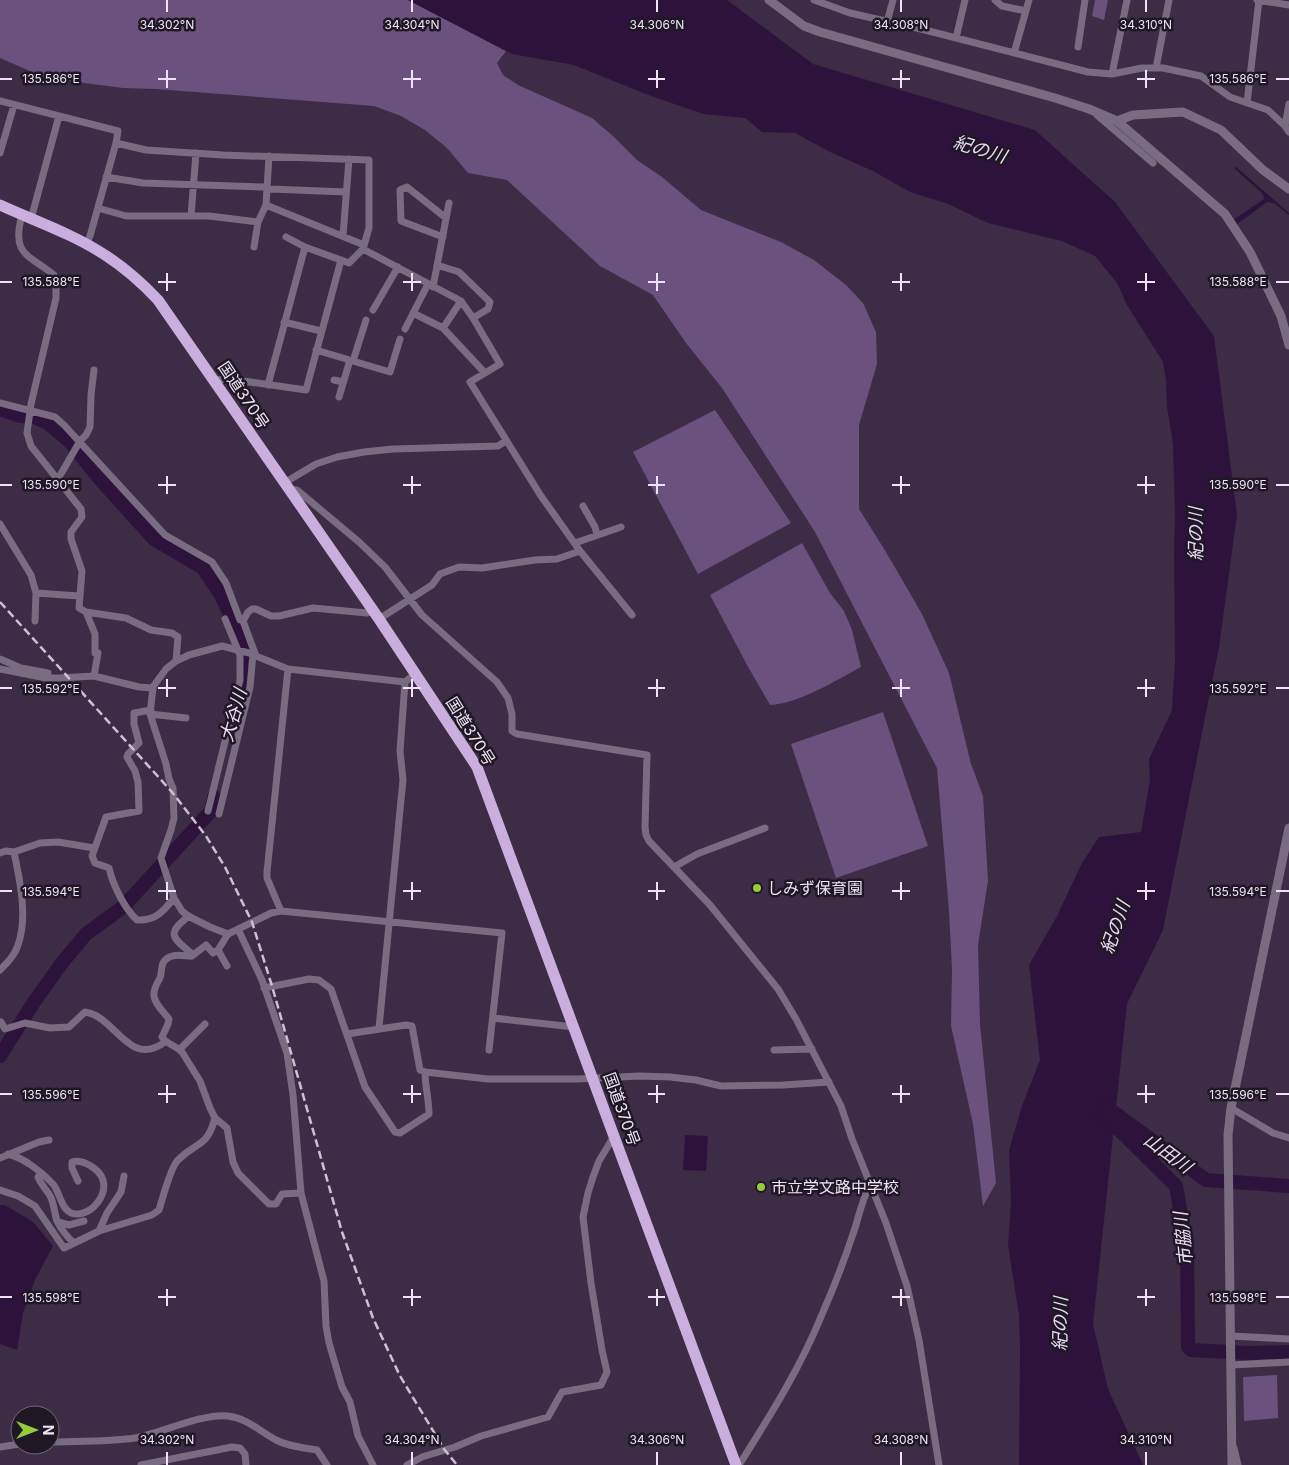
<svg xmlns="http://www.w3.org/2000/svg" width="1289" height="1465" font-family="Inter,'Noto Sans JP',sans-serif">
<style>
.green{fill:#6b517d}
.water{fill:#2d133c}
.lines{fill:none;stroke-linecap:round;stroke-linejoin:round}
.river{stroke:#2d133c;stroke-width:14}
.minor{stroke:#796c81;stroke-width:7}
.tertiary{stroke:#796c81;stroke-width:9}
.trunk{stroke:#caafde;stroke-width:11}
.rail{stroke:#ccc1d3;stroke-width:2.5;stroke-dasharray:8 4;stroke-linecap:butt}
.ticks{fill:none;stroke:#ede3f4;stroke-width:2}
.poi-dot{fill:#94cc3b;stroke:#1f1824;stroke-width:2}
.labels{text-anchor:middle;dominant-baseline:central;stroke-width:5;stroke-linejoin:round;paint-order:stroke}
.street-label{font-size:16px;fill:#ede3f4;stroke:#1f1824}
.poi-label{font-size:16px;fill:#ede3f4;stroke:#1f1824;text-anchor:start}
.water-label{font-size:18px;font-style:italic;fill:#ebdaf7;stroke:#1f1824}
.ticks-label{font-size:12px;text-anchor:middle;fill:#ede3f4;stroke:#1f1824;stroke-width:5;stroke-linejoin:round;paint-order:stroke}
</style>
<rect width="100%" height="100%" fill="#3c2c46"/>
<path class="green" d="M0,0H408L506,51L497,63L503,75L518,85L592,118L613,136L637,160L662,177L701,210L781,242L814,260L846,285L863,303L876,332L877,364L859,425V509L886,552L922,614L949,673L971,764L983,796L988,881L978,945L980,1024L996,1183L983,1206L973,1124L951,1026L952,969L949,911L937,768L815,532L722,388L686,343L653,295L600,266L507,180L468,173L447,148L425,130L401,116L374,106L156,89L123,88L46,78L0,58Z
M1095,0H1108L1104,20L1092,16Z
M715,410L791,523L698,574L633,452Z
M802,543L830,593L844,611L852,630L861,667C837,680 798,704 770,705L747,665L710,595Z
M883,712L928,846L836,878L791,744Z
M1277,1375L1278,1418L1244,1421L1243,1377Z"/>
<path class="water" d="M408,0H727L813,64L1035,130L1115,202L1214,336L1237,515L1219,647L1163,930L1127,1004L1093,1324L1108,1389L1143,1465H1019L1020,1348L1019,1315L1008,1245L1011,1203L1009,1150L1022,1106L1040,1060L1029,965L1057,916L1082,863L1099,837L1141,832L1150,780L1149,759L1172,710L1175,661L1174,551L1175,514L1173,444L1167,407L1166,380L1163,362L1127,305L1117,283L1095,256L1062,241L988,223L948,204L910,192L873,171L830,152L795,133L762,132L745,118L703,114L643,93L574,65L512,54Z
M1236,167L1289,213V215L1274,203L1267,202L1236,225L1233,220L1264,199L1263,194L1234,168Z
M685,1135L708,1136L706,1171L683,1170Z
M0,1205H5L33,1222L53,1246L35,1280L23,1313L17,1350L0,1344Z"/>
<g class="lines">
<path class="river" d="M0,409L20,416L34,417L48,423L70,442L98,477L154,539L203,568L221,595L233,621L240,644L247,666L239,696
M0,1056L32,1005L61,964L86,934L123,907L211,811L214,797
M1105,1106L1206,1180L1289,1186
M1102,1113L1176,1186L1187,1249L1188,1347L1191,1350L1248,1353L1289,1352"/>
<path class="minor" d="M814,0L850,13L921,29L1088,72L1112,74L1142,68H1163L1201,76L1230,97L1268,110L1285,126L1289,132
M995,0L1002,6L1026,11
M1257,0L1289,5
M887,22L893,0
M956,38L965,0
M1078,47L1085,0
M1014,53L1029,0
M1156,68L1169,0
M1112,74L1127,0
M0,101L118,131L116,143L90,236L86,244
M1247,103L1259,0
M1097,115L1153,163
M1285,126L1289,104
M116,143L146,150L223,155L369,160V228L363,249L349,263L305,247L286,237
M0,153L14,105
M106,177L143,183L264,187L270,189L346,192
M266,205L364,245
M98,208L126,216H209L258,222
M22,215C11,255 28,254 54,275L56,281V298L31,404L27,433L31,446L81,509L82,517L71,532V539L82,571L79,608L86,612L126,618L151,630L172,633L178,637L176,661
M191,216L196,153
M31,219L59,116
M343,236L349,159
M443,237L401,221L400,190L407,187L446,218
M254,247L258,222L266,205L269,156
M363,249L461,301L473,318L500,364L470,382L541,496L580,551L632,615
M437,265L459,272L490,302L488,309L473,318
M433,287L449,203
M373,310L398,267
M413,313L443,328L485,373
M284,322L321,331
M443,328L461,301
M405,329L428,284
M316,350L390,372L400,339
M353,361L366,320
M214,380L229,379L306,390L341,260
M334,380L343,382
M268,385L305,247
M339,397L350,360
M0,403L55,417L64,425L165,535L212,562L226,583L240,620L243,621
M58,479L80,441L86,435L90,427L91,395L94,370
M284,483L316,464L337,457L364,452L393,449L498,446L506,441
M288,489L297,490L359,542L385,567L422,615L497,682L508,698L512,714V731L517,734L647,755L645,827L646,835L649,841L710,905L778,989L796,1019L841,1106L852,1139L886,1223L907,1286L919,1340L939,1465
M583,506L595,527L597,535
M0,524L31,575L36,593L35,621
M575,543L621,527
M36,593L79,596
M372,610L367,613L313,608L279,616H271L256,609H252L248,612L243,621L256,656L288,669L405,682L415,674
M86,612L95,634V653H98L94,676
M379,619L432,585L440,574L459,567L482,568L535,560L557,559L580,551
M0,659L21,668L48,673
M0,669L46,678H60L94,676L139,687L152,688L166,669L176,661L189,655L222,646L253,654L250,687L219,814
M153,688L150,714L166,764L169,779L173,788L174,818L171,830L161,858L174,898L182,911L188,916L210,927L228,934L271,913L281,911L502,933L489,1050
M151,710L134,713V724L139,743L128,754L127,757L135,771L138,782L139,811L106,817L92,856L95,863L109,868C113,885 124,908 137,920C155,921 163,912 174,898
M150,714L186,718
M208,811L240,680V655L225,619
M0,853L6,851L14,852L40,843L58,842L94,848
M674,867L697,854L765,828
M281,911L267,878V872L288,669
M189,916C167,933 171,937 191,953L192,956C182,956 169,952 163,963C161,967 162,973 160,978C157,983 153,990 154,996C155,1005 164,1012 169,1019L168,1024L162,1037C167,1045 176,1045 182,1052L200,1081L210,1108L215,1118L227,1128L233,1162L238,1173L269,1204H276L282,1194L301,1193
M238,929L262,980L287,1053L293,1095L301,1193L324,1281L326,1326L329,1343L342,1387L350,1402L358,1436L373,1465
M218,950L227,966
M192,956L206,945L213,953L218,950L228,934
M0,970C7,963 15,955 18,945C28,917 20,881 14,852
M264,988L309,979L319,980L331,989L365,1087L395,1132L400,1133L429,1114C429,1100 425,1086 425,1072
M493,1018L574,1027
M1,1022L5,1029L25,1023L50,1028L69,1027L85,1012C116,1016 128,1069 165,1042
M379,1028L401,800L403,780L400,751L405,682
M347,1034L406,1025L412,1026L420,1070L425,1072L488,1079H577L640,1076L670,1077L696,1080L721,1086L783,1085L829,1082
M180,1049L205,1024
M774,1050L812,1049
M1231,1108L1273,1133L1289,1138
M8,1154C24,1158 42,1172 53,1184C61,1193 61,1216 79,1214C94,1212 107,1195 103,1180C99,1168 82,1159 72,1162V1168L78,1181
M0,1158L39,1142L49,1140
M41,1173L38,1177C41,1185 45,1188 49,1194C54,1201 54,1212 57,1221C61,1229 67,1237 74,1243
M0,1190L18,1196L35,1206L64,1248L99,1231L152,1215L159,1210C162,1200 171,1166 178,1160C197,1141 207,1148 215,1118
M58,1222L69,1225L84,1221
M99,1231L107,1213L121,1192L124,1176
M1231,1336L1289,1339
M1231,1365L1289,1362
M50,1442C78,1441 107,1442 135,1438C161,1433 203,1413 228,1416C247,1418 259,1431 276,1440C288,1446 303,1448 317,1450L327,1465
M0,1447L20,1444
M1234,1448L1238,1465
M141,1465L232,1447L240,1448L245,1454L246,1465
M407,1465L422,1457L455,1447L481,1436L548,1417L562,1392L601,1385L607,1372L602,1350L591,1283L583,1217L588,1193L593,1177L599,1161L614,1136
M739,1465C770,1416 801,1367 823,1312C834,1287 844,1261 853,1234C859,1218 861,1200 871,1184"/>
<path class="tertiary" d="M769,0L804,26L820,32L1055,98L1089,109L1117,121L1225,214L1250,252L1281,316L1289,345
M1117,121L1133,115L1183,112L1221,130L1263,170L1289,189
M1232,1465L1228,1135L1231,1108L1289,828"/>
<path class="trunk" d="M0,205C35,221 73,234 105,255C125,268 142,283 158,300L379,619L477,767L736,1465"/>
<path class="rail" d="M0,602L172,792L206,836L225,867L252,922L272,986L342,1232L373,1318L400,1376L444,1449L457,1465"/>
</g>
<path class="ticks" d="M167,0V12M412,0V12M657,0V12M901,0V12M1146,0V12M167,70V88M412,70V88M657,70V88M901,70V88M1146,70V88M0,79H12M158,79H176M403,79H421M648,79H665M892,79H910M1137,79H1155M1276,79H1289M167,273V291M412,273V291M657,273V291M901,273V291M1146,273V291M0,282H12M158,282H176M403,282H421M648,282H665M892,282H910M1137,282H1155M1276,282H1289M167,476V494M412,476V494M657,476V494M901,476V494M1146,476V494M0,485H12M158,485H176M403,485H421M648,485H665M892,485H910M1137,485H1155M1276,485H1289M167,679V697M412,679V697M657,679V697M901,679V697M1146,679V697M0,688H12M158,688H176M403,688H421M648,688H665M892,688H910M1137,688H1155M1276,688H1289M167,882V900M412,882V900M657,882V900M901,882V900M1146,882V900M0,891H12M158,891H176M403,891H421M648,891H665M892,891H910M1137,891H1155M1276,891H1289M167,1085V1103M412,1085V1103M657,1085V1103M901,1085V1103M1146,1085V1103M0,1094H12M158,1094H176M403,1094H421M648,1094H665M892,1094H910M1137,1094H1155M1276,1094H1289M167,1289V1306M412,1289V1306M657,1289V1306M901,1289V1306M1146,1289V1306M0,1297H12M158,1297H176M403,1297H421M648,1297H665M892,1297H910M1137,1297H1155M1276,1297H1289M167,1452V1465M412,1452V1465M657,1452V1465M901,1452V1465M1146,1452V1465"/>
<g class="poi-dot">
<circle cx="757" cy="888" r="5"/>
<circle cx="761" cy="1187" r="5"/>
</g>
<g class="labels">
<g class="street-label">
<text transform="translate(244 395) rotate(56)">国道370号</text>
<text transform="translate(471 731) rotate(58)">国道370号</text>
<text transform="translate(622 1109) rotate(70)">国道370号</text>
</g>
<g class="poi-label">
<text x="767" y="888">しみず保育園</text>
<text x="771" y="1187">市立学文路中学校</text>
</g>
<g class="water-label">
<text transform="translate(980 149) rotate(17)">紀の川</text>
<text transform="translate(1195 534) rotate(-90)">紀の川</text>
<text transform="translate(233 715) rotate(-74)">大谷川</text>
<text transform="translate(1115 927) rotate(-71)">紀の川</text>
<text transform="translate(1168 1153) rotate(36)">山田川</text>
<text transform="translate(1183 1239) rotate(-96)">市脇川</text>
<text transform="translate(1060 1324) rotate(-89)">紀の川</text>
</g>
</g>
<g class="ticks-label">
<text x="167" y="29">34.302°N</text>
<text x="412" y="29">34.304°N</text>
<text x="657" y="29">34.306°N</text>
<text x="901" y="29">34.308°N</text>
<text x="1146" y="29">34.310°N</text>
<text x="1238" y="83">135.586°E</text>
<text x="51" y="83">135.586°E</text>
<text x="1238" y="286">135.588°E</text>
<text x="51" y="286">135.588°E</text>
<text x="1238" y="489">135.590°E</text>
<text x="51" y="489">135.590°E</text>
<text x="1238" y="693">135.592°E</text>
<text x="51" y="693">135.592°E</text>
<text x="1238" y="896">135.594°E</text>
<text x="51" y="896">135.594°E</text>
<text x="1238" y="1099">135.596°E</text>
<text x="51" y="1099">135.596°E</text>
<text x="1238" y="1302">135.598°E</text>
<text x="51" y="1302">135.598°E</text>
<text x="167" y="1444">34.302°N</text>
<text x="412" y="1444">34.304°N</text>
<text x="657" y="1444">34.306°N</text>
<text x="901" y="1444">34.308°N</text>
<text x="1146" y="1444">34.310°N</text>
</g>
<g transform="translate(35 1430) rotate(90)"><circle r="24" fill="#1f1824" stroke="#716977"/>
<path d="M0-4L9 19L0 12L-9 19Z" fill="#94cc3b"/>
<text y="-8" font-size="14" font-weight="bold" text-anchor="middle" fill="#ede3f4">N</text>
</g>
</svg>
